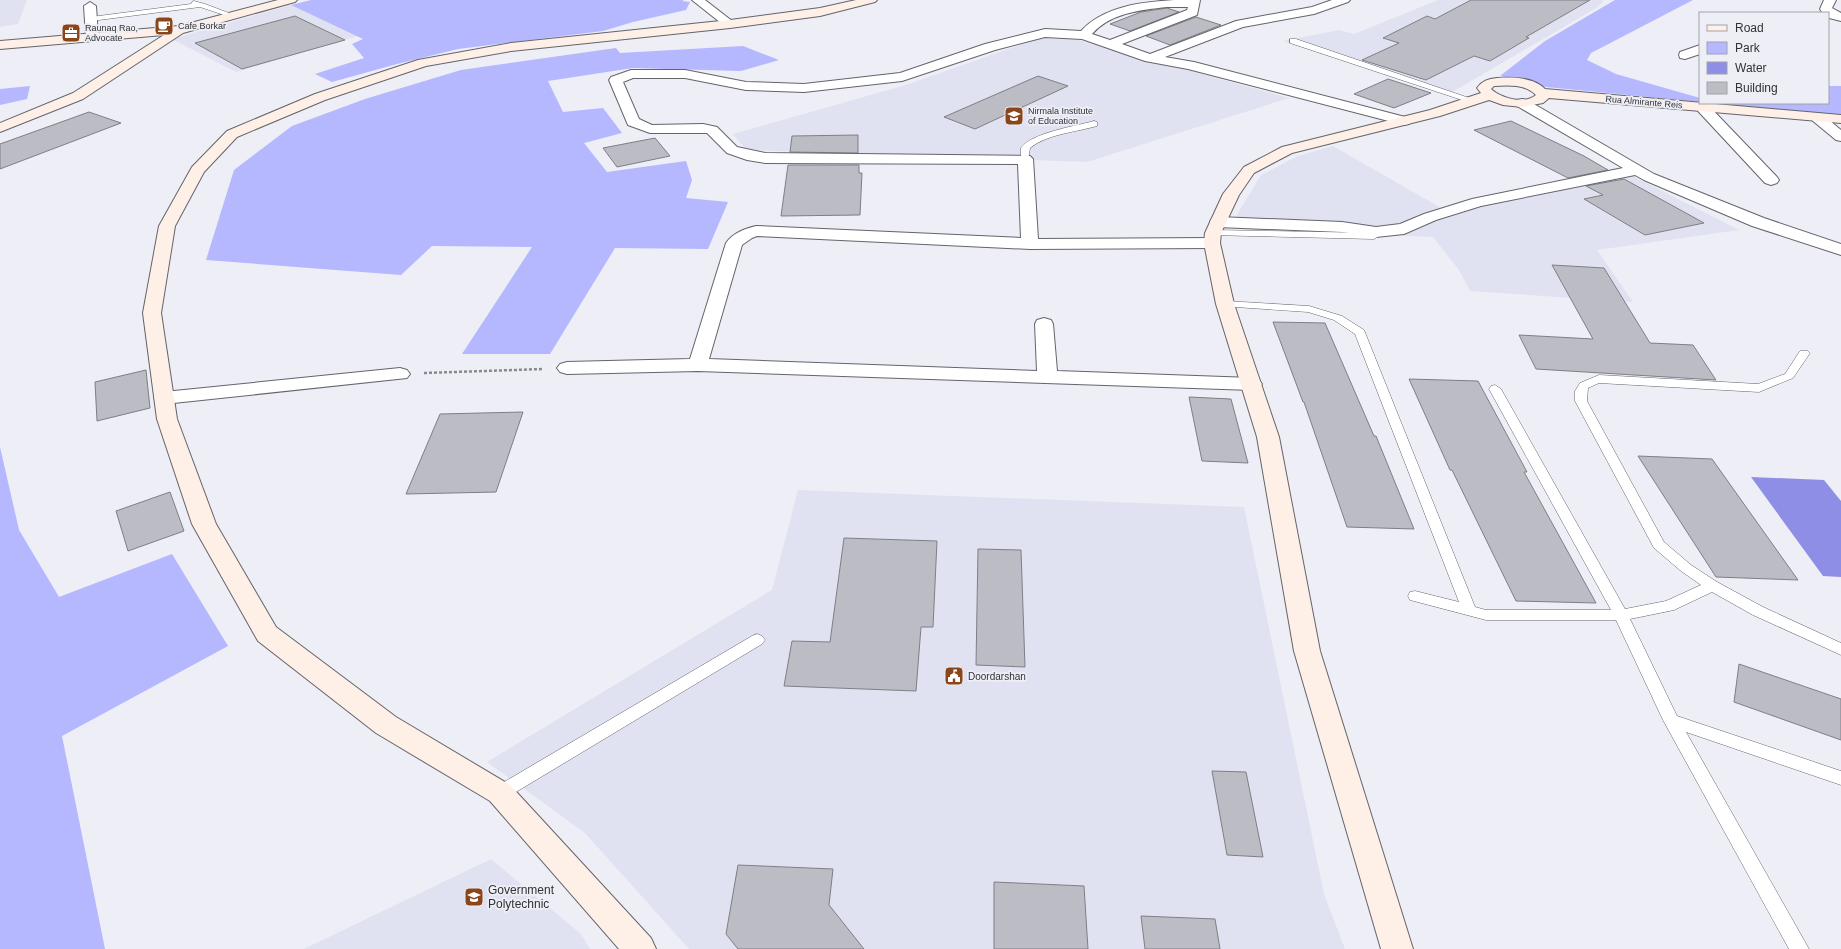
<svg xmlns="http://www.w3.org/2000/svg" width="1841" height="949" font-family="Helvetica,sans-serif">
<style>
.built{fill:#e0e2f1}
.green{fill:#b5b7ff}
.water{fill:#8e8ee6}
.building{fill:#bbbcc4;stroke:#7e7f86}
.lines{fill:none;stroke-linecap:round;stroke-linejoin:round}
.service-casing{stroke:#64646b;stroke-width:1}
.minor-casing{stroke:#64646b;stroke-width:2}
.tertiary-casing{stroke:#64646b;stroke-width:2}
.secondary-casing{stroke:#64646b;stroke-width:2}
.path{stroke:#88898e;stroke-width:2.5;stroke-dasharray:3 2;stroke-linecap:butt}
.service{fill:#fff;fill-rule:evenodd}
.minor{fill:#fff;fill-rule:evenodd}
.tertiary{fill:#fff;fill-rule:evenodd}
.secondary{fill:#feefe7;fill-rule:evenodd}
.labels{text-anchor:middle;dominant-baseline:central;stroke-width:3.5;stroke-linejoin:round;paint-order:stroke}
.far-poi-label{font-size:9px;fill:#323235;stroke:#edeef6;text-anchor:start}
.far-street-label{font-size:9px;fill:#323235;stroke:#edeef6}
.poi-label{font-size:10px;fill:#323235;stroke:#edeef6;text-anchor:start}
.near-poi-label{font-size:12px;fill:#323235;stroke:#edeef6;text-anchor:start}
</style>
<rect width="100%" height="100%" fill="#edeef6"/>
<path class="built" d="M0,0H27L18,24L0,27Z
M1438,0H1604L1598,7L1447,95L1283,41L1339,30L1354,34Z
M291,5L358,36L236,72L172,39Z
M1039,38L1074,39L1289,98L1087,162L746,150L733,134L906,85Z
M1333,146L1448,212L1631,175L1739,230L1597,250L1633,302L1470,291L1459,270L1433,237L1236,229L1235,218L1261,175L1298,156Z
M798,490L1244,507L1324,894L1345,949H689L585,833L487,762L772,590Z
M491,859L581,934L590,949H304Z"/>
<path class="green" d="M311,0H684L682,1L690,2L686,10L633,22L603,31L458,49L397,64L332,82L315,74L364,58L352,44L363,39L291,5Z
M1615,0H1693L1591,53L1587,60L1616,74L1700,98V102L1546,87L1500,76L1545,41Z
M743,46L779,60L741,71L633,68L548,81L563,112L603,108L622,133L584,143L607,172L686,161L692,180L686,198L728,202L708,249L615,248L550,354H462L532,247L432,246L401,275L206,260L234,170L292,126L365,99L461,70L616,48L620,53Z
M30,86L27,99L0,105V89Z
M1828,86H1841V114L1791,112L1705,103L1722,105L1726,103H1828Z
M0,447L19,530L59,597L172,554L228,646L62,736L105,949H0Z"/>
<path class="water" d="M1751,477L1824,480L1841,501V577L1823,576Z"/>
<path class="building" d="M1471,0H1590L1526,37L1529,38L1490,61L1474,56L1426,80L1362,60L1399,43L1383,38L1427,16L1435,19Z
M1167,8L1179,12L1130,31L1110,24L1141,12Z
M295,16L345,40L242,69L195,43Z
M1196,17L1221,25L1170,45L1146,36Z
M1038,76L1068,86L975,129L944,117Z
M1388,79L1431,93L1394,108L1354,94Z
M89,112L121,123L0,169V144Z
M1511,121L1584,156L1608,170L1568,178L1474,130Z
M858,135V153L790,152L792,136Z
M655,138L670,156L617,167L603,148Z
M788,165H859V173H862L860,215L781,216Z
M1624,179L1704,223L1645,235L1584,199L1603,195L1586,186Z
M1552,265L1604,268L1650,343L1693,345L1716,380L1536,369L1519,335L1593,339Z
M1273,322L1325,323L1374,436H1376L1414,529L1347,527L1304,402H1303Z
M146,370L150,408L97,421L95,382Z
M1409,379L1478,381L1527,472H1524L1596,603L1516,601L1452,470H1450Z
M1189,397L1231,399L1248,463L1202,461Z
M523,412L496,492L406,494L440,414Z
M1638,456L1712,459L1798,580L1716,577Z
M170,492L184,531L128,551L116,511Z
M844,538L937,541L933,627H921L916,691L784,686L792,641L830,642Z
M978,549L1021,550L1025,667L976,665Z
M1739,664L1841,699V740L1734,702Z
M1212,771L1246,772L1263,857L1227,855Z
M738,865L833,869L829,905L864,949H738L726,934Z
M994,882L1084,886L1088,949H994Z
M1141,916L1215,919L1220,949H1145Z"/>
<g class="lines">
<defs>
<path id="service" d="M194,1L205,4L237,16L233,18L200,7L91,21L87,19L91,17L191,4L192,2Z
M1290,39H1296L1475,100L1471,102H1468L1290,43Z
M1094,121L1097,122V126C1076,132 1047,134 1030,148L1028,161L1025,162L1021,159V148C1031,133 1076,126 1094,121Z
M1213,230L1374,233L1379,236L1374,239L1209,235L1208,233L1209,231Z
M1225,301L1309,306L1342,316L1364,330L1475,607L1486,610H1611L1489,389L1491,386L1495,385L1501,389L1625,609L1666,601L1701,585L1681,571L1654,548L1575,401V391L1580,383L1599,375L1758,384L1785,374L1800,351H1808L1810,353L1793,378L1759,392L1599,383L1588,388L1587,401L1664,542L1691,565L1717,582L1763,607L1841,643V655L1753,615L1712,592L1674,610L1630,619L1677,716L1841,771V785L1686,732L1809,949H1789L1663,720L1616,620H1486L1410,600L1408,596L1410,592L1415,591L1459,602L1355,334L1334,320L1308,312L1221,306L1220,304Z
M757,634L762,636L765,640L762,644L506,798L500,800L494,798L491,793L494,788L752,636Z"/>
<path id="minor" d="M692,0H705L736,24L734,27H726Z
M1174,0H1200L1197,15L1122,44L1150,54L1236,21L1312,7L1332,0H1350L1348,2L1314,14L1243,27L1165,57L1194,62L1409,118L1411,121L1409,124L1404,125L1188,69L1145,61L1082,39L1045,37L995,50L902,81L804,92L746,90L685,78H633L623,82L639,119L652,125L703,124L717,127L737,147L765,153L1030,156L1033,159L1038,239L1212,238L1218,239L1220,243L1218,247L1212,248L1030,249L757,236L752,238L742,245L709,359L1037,371L1035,324L1037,320L1044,318L1051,320L1053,324L1057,371L1252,378L1259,380L1262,384L1259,388L1252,390L698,371L567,374L560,372L557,368L560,364L567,362L690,359L726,243C733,233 744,229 756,226L1021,238L1018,164L765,163L747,160L727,153L707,133H650L628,125L609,80L611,77L631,70H685L746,82L804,84L900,73L985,44L1045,29L1081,31C1104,6 1142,2 1174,0ZM1167,7H1188L1187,10L1110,40L1092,34C1110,13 1141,10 1167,7Z
M1824,0H1836L1832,8L1841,13V21L1829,18L1828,13L1822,12L1820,9Z
M90,2L96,6L98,37L96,40H88L86,37L84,6Z
M1700,45V54L1685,59L1680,58L1679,55L1680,52Z
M1703,104L1708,105L1777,177L1779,180L1777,183L1771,185L1765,183L1698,111L1696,108L1698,105Z
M1818,114L1823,115L1841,130V141L1836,140L1813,121L1811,118L1813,115Z
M400,368L407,370L410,374L407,378L164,404L157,402L154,398L157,394L164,392Z"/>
<path id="tertiary" d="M1522,99L1527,100L1654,174L1764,218L1841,244V255L1752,226L1644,180L1635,175L1481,206L1436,220L1404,234L1376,237L1342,232L1218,227L1212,226L1210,222L1212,218L1218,217L1342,222L1376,227L1400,224L1424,214L1472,199L1623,168L1517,106L1515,103L1517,100Z"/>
<path id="secondary" d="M278,0H297L295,2L183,33L83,99L0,132V123L73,93L164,35L0,49V41L179,26Z
M856,0H877L875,2L820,16L730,28L511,51L426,66L325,100L237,137L204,172L175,226L161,313L177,419L216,524L276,627L396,717L510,785L651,938L656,949H619L490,801L376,733L258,641L192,524L157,419L143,313L159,226L192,167L227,131L315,94L418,60L511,43L730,20L820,8Z
M1497,78C1513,77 1533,77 1545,89L1841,115V123L1549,98L1543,103L1522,107L1503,105L1489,100L1440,116L1292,153L1254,173L1239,195L1221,233L1220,243L1234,304L1279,437L1320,651L1413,949H1381L1294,651L1257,437L1216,304L1204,243L1205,233L1223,194L1244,167L1282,147L1430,110L1481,93L1477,88C1482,81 1488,79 1497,78ZM1494,86C1508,85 1526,84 1536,95C1524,105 1501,98 1491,89Z"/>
</defs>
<use href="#service" class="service-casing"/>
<use href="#minor" class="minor-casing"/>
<use href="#tertiary" class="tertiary-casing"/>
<use href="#secondary" class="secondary-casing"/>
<path class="path" d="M424,373L543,369"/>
<use href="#service" class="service"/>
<use href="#minor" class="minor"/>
<use href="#tertiary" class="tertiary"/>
<use href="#secondary" class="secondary"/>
</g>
<defs>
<symbol id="cafe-square" viewBox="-11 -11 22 22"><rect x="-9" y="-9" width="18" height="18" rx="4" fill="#8a461a" stroke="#edeef6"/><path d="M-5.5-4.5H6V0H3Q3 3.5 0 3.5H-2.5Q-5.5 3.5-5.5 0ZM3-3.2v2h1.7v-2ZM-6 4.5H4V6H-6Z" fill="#fff"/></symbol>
<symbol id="office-square" viewBox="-11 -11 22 22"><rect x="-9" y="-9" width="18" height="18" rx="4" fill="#8a461a" stroke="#edeef6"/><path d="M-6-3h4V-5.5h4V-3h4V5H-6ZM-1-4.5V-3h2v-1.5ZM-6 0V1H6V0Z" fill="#fff"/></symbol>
<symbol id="university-square" viewBox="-11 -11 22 22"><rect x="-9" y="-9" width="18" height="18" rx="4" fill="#8a461a" stroke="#edeef6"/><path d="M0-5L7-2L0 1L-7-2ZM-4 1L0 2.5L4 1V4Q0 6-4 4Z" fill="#fff"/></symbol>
<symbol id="civic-square" viewBox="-11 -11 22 22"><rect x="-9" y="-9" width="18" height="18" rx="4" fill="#8a461a" stroke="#edeef6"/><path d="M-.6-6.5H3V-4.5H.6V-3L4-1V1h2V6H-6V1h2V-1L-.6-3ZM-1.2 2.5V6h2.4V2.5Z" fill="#fff"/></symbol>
</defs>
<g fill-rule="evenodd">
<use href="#cafe-square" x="153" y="15" width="22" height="22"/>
<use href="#office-square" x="60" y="22" width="22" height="22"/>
<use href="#university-square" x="1003" y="105" width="22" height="22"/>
<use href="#civic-square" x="943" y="665" width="22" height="22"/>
<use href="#university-square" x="463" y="886" width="22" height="22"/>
</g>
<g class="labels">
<g class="far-poi-label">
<text x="178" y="26">Cafe Borkar</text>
<text x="85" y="28">Raunaq Rao,<tspan x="85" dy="10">Advocate</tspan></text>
<text x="1028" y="111">Nirmala Institute<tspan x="1028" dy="10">of Education</tspan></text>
</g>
<g class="far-street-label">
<text transform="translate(1644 102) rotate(5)">Rua Almirante Reis</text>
</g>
<g class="poi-label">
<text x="968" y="676">Doordarshan</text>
</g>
<g class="near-poi-label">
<text x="488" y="890">Government<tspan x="488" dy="14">Polytechnic</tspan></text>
</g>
</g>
<rect x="1699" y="12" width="130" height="92" fill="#edeef6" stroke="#a2a3a9"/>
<rect x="1707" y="25" width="20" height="6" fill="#feefe7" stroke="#a2a3a9"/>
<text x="1735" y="32" font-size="12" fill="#323235">Road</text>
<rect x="1707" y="42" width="20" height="12" fill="#b5b7ff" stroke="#a2a3a9"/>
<text x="1735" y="52" font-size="12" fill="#323235">Park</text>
<rect x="1707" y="62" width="20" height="12" fill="#8e8ee6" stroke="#a2a3a9"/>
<text x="1735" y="72" font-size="12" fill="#323235">Water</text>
<rect x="1707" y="82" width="20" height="12" fill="#bbbcc4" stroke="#a2a3a9"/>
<text x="1735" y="92" font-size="12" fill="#323235">Building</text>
</svg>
